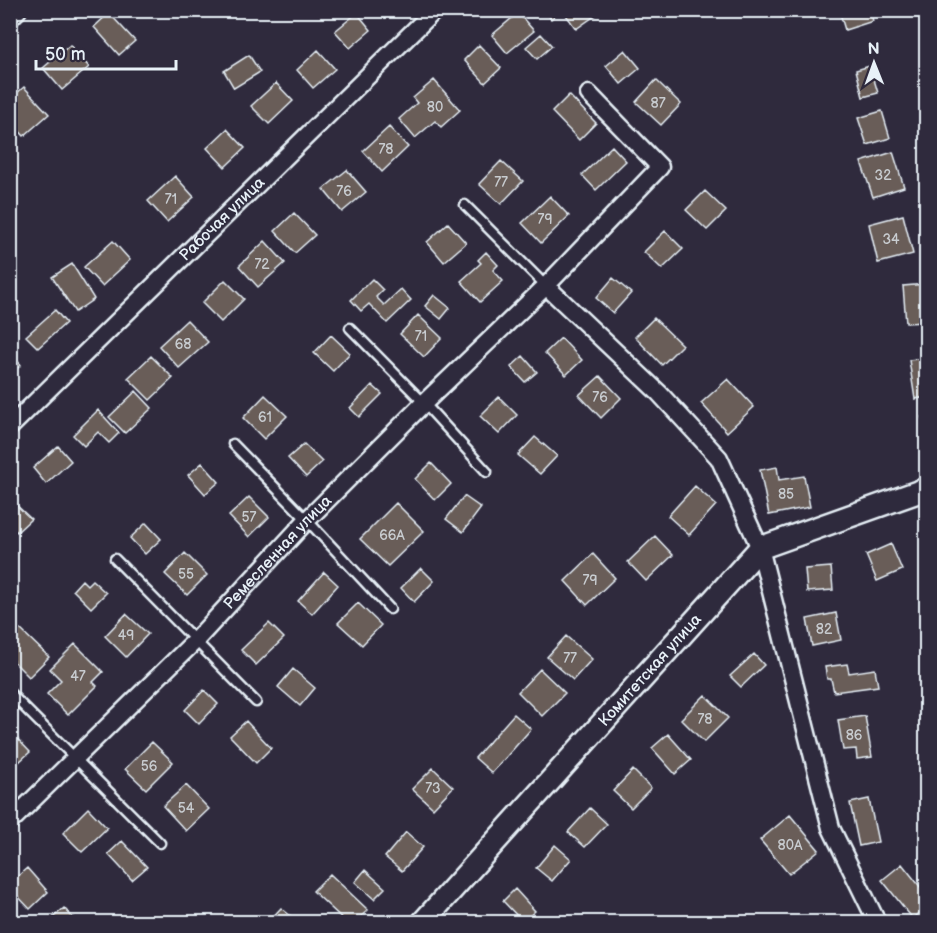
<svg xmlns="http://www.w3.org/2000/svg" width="937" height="933" font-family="'Balsamiq Sans',sans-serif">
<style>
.building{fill:#695d58;stroke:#e8f1f8;stroke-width:1.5}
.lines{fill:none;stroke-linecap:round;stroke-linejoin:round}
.service-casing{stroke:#e8f1f8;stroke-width:13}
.minor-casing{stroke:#e8f1f8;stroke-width:21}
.tertiary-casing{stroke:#e8f1f8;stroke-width:26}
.service{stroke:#2f2a3d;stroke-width:8}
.minor{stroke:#2f2a3d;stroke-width:16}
.tertiary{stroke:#2f2a3d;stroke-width:21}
.labels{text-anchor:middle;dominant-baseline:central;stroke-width:4.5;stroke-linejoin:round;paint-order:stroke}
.number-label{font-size:14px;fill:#c8ccd0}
.street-label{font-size:16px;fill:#e8f1f8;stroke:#2f2a3d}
</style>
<rect width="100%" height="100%" fill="#2f2a3d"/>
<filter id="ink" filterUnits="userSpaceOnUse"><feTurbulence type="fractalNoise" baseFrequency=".0167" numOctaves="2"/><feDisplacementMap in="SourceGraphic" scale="12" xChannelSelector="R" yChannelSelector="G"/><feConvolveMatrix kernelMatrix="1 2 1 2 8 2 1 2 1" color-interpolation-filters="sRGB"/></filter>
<g filter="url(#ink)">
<path class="building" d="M544,10H561L551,19Z
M567,10H593L596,15L576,29L564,12Z
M839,10H870L873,21L845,30Z
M109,13L135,41L119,55L94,27Z
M357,13L371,30L350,48L335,31Z
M518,13L534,31L507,53L492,35Z
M541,34L552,46L537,59L526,47Z
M70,45L89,67L62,90L43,68Z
M479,45L501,68L485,83L464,60Z
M318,50L335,69L313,88L297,70Z
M625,50L640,68L621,84L606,66Z
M249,55L260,72L234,88L224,71Z
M870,66L878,93L863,97L856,70Z
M434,80L460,110L441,127L435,121L415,138L399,119L417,103L413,98Z
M656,80L681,104L661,125L636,102Z
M276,83L293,101L269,124L251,106Z
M24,87L49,114L24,136L10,121V99Z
M569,95L596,123L579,140L552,112Z
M882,111L890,138L867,145L858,118Z
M389,127L408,147L382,172L363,151Z
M227,129L245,148L225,167L207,148Z
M612,146L626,161L596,190L582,175Z
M893,152L904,187L873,197L861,162Z
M501,161L523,181L501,204L479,184Z
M347,170L366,192L342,212L323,189Z
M175,176L194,197L167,222L148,201Z
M705,191L726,211L707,230L686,210Z
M550,196L569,216L541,243L522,223Z
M294,213L315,235L295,253L275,231Z
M903,215L913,254L878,263L869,224Z
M448,223L466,243L444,262L427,242Z
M665,231L683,249L662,269L644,252Z
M113,241L130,260L102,286L84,267Z
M265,241L285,263L258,287L239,266Z
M486,252L498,265L493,270L503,281L480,302L461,281L481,263L478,260Z
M72,264L94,299L75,312L52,277Z
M613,278L631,293L613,313L596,298Z
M372,279L383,290L376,297L384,305L401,289L411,300L387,323L369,304L361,311L351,300Z
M225,280L244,299L221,322L202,303Z
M926,284V322L906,323L903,286Z
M434,295L450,308L441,319L425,306Z
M55,310L66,323L38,348L26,336Z
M418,315L442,338L424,357L400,334Z
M654,318L682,345L662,365L635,337Z
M187,320L208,342L179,368L159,346Z
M331,335L350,353L333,371L314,353Z
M561,338L582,360L566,375L545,353Z
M10,353L21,365L10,375Z
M151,356L173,378L150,400L128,378Z
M523,356L537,372L525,382L511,367Z
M926,358V397L915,399L909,360Z
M600,376L621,398L601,418L579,395Z
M728,379L754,407L727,432L701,403Z
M372,385L382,394L359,417L350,408Z
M136,391L152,408L125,433L109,417Z
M265,395L287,416L264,439L243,418Z
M499,397L517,415L499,434L480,416Z
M98,410L119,433L109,443L98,432L84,446L73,435Z
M926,416V437L922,417Z
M535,437L557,456L540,474L518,455Z
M304,444L322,462L306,477L288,458Z
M58,446L71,461L46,484L33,468Z
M202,463L219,482L205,494L188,475Z
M431,463L451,484L435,500L415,479Z
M777,467L779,480L804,476L810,507L769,515L760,470Z
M695,486L716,505L689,535L668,516Z
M464,496L481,508L463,532L446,519Z
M249,497L269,517L249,537L229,516Z
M10,499L31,519L17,532L10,525Z
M396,503L424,531L388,566L360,539Z
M146,523L161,539L145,554L130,538Z
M655,536L673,555L646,581L628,562Z
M891,544L902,570L877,581L866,555Z
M185,553L207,575L187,595L165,574Z
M593,554L615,578L587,605L565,581Z
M831,567L833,590L807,592L805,569Z
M421,568L434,581L414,602L401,588Z
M324,572L338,585L312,614L298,601Z
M82,580L87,585L92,580L106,593L91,608L73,590Z
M358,603L381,625L362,645L338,623Z
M836,613L841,640L812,646L807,619Z
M126,614L148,634L126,657L105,636Z
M269,623L284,638L256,665L241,650Z
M20,629L49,657L29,677L10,658V638Z
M566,636L592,659L573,680L547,657Z
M75,644L103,672L93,682L97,686L68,715L47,694L61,680L50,669Z
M754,654L764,665L741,687L730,676Z
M847,664L849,673L875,669L878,686L834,692L831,679H827L825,667Z
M293,669L315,688L300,706L278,687Z
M540,669L565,693L542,716L518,692Z
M204,690L218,704L199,724L185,710Z
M705,695L728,718L704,742L681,719Z
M514,714L531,729L492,773L475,758Z
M865,716L872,757L857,759L856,749L843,750L838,720Z
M246,721L271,748L256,763L230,736Z
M11,732L30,752L10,770V733Z
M668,734L691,760L675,774L652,748Z
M152,742L173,762L146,789L125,769Z
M433,768L453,787L433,808L412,789Z
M633,770L651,788L631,808L613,791Z
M186,785L209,809L186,831L163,806Z
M869,799L878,842L859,846L850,803Z
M88,808L107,828L82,852L63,833Z
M590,808L607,824L585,847L568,832Z
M790,815L819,850L789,874L760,840Z
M406,832L423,847L402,871L385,857Z
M122,841L147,867L132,880L108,854Z
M555,845L571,859L552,881L536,868Z
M902,864L926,894V907L913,919L882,880Z
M27,868L48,892L30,909L10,888V883Z
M365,870L385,888L374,899L355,882Z
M330,874L368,910L355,922H346L313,891Z
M515,889L535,911L523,922L503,901Z
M64,908L77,922H48Z
M281,908L298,922H268Z"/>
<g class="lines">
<defs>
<path id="service" d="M465,205L546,286
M350,328L424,403L487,472
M233,444L307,520L390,609
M115,559L256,702
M10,693L160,843"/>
<g id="minor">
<path d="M10,18L18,10"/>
<path d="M589,94L660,167L546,286L659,393L719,458L760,548L831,828L877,922"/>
<path id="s1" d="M10,427L435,10"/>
<path id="s2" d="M10,822L196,640L307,520L424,403L546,286"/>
</g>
<g id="tertiary">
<path id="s3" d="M423,922L760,548L926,489"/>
</g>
</defs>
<use href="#service" class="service-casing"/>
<use href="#minor" class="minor-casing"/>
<use href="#tertiary" class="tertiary-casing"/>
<use href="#service" class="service"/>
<use href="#minor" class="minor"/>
<use href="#tertiary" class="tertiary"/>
</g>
</g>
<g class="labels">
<g class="number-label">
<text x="658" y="103">87</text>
<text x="435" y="107">80</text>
<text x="386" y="149">78</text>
<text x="883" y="175">32</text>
<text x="501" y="182">77</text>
<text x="344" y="191">76</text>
<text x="171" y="199">71</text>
<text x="545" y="219">79</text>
<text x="891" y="239">34</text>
<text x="262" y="264">72</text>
<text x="421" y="336">71</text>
<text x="183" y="344">68</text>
<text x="600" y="397">76</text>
<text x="265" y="417">61</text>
<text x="786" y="494">85</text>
<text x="249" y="517">57</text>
<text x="392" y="535">66А</text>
<text x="186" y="574">55</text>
<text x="590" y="580">79</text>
<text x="824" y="629">82</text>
<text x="126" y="635">49</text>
<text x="570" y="658">77</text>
<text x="78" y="676">47</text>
<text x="705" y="719">78</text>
<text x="854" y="735">86</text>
<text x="149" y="766">56</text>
<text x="433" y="788">73</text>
<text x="186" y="808">54</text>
<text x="790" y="845">80А</text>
</g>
<g class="street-label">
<text stroke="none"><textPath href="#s1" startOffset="297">Рабочая улица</textPath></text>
<text stroke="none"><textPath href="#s2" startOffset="380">Ремесленная улица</textPath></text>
<text stroke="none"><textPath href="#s3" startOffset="339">Комитетская улица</textPath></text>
</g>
</g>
<rect width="937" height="933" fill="none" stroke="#2f2a3d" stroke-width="36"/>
<rect x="18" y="18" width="901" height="897" fill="none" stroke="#e8f1f8" stroke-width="2" filter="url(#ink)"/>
<g transform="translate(874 63) rotate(359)" stroke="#2f2a3d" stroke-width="4.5" paint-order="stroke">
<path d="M0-4.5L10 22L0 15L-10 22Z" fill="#e8f1f8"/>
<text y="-9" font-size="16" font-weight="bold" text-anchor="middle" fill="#e8f1f8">N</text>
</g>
<path d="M36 60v9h140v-9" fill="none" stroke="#e8f1f8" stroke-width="3"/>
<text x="45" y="60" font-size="18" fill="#e8f1f8" stroke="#2f2a3d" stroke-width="4.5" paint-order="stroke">50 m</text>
</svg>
